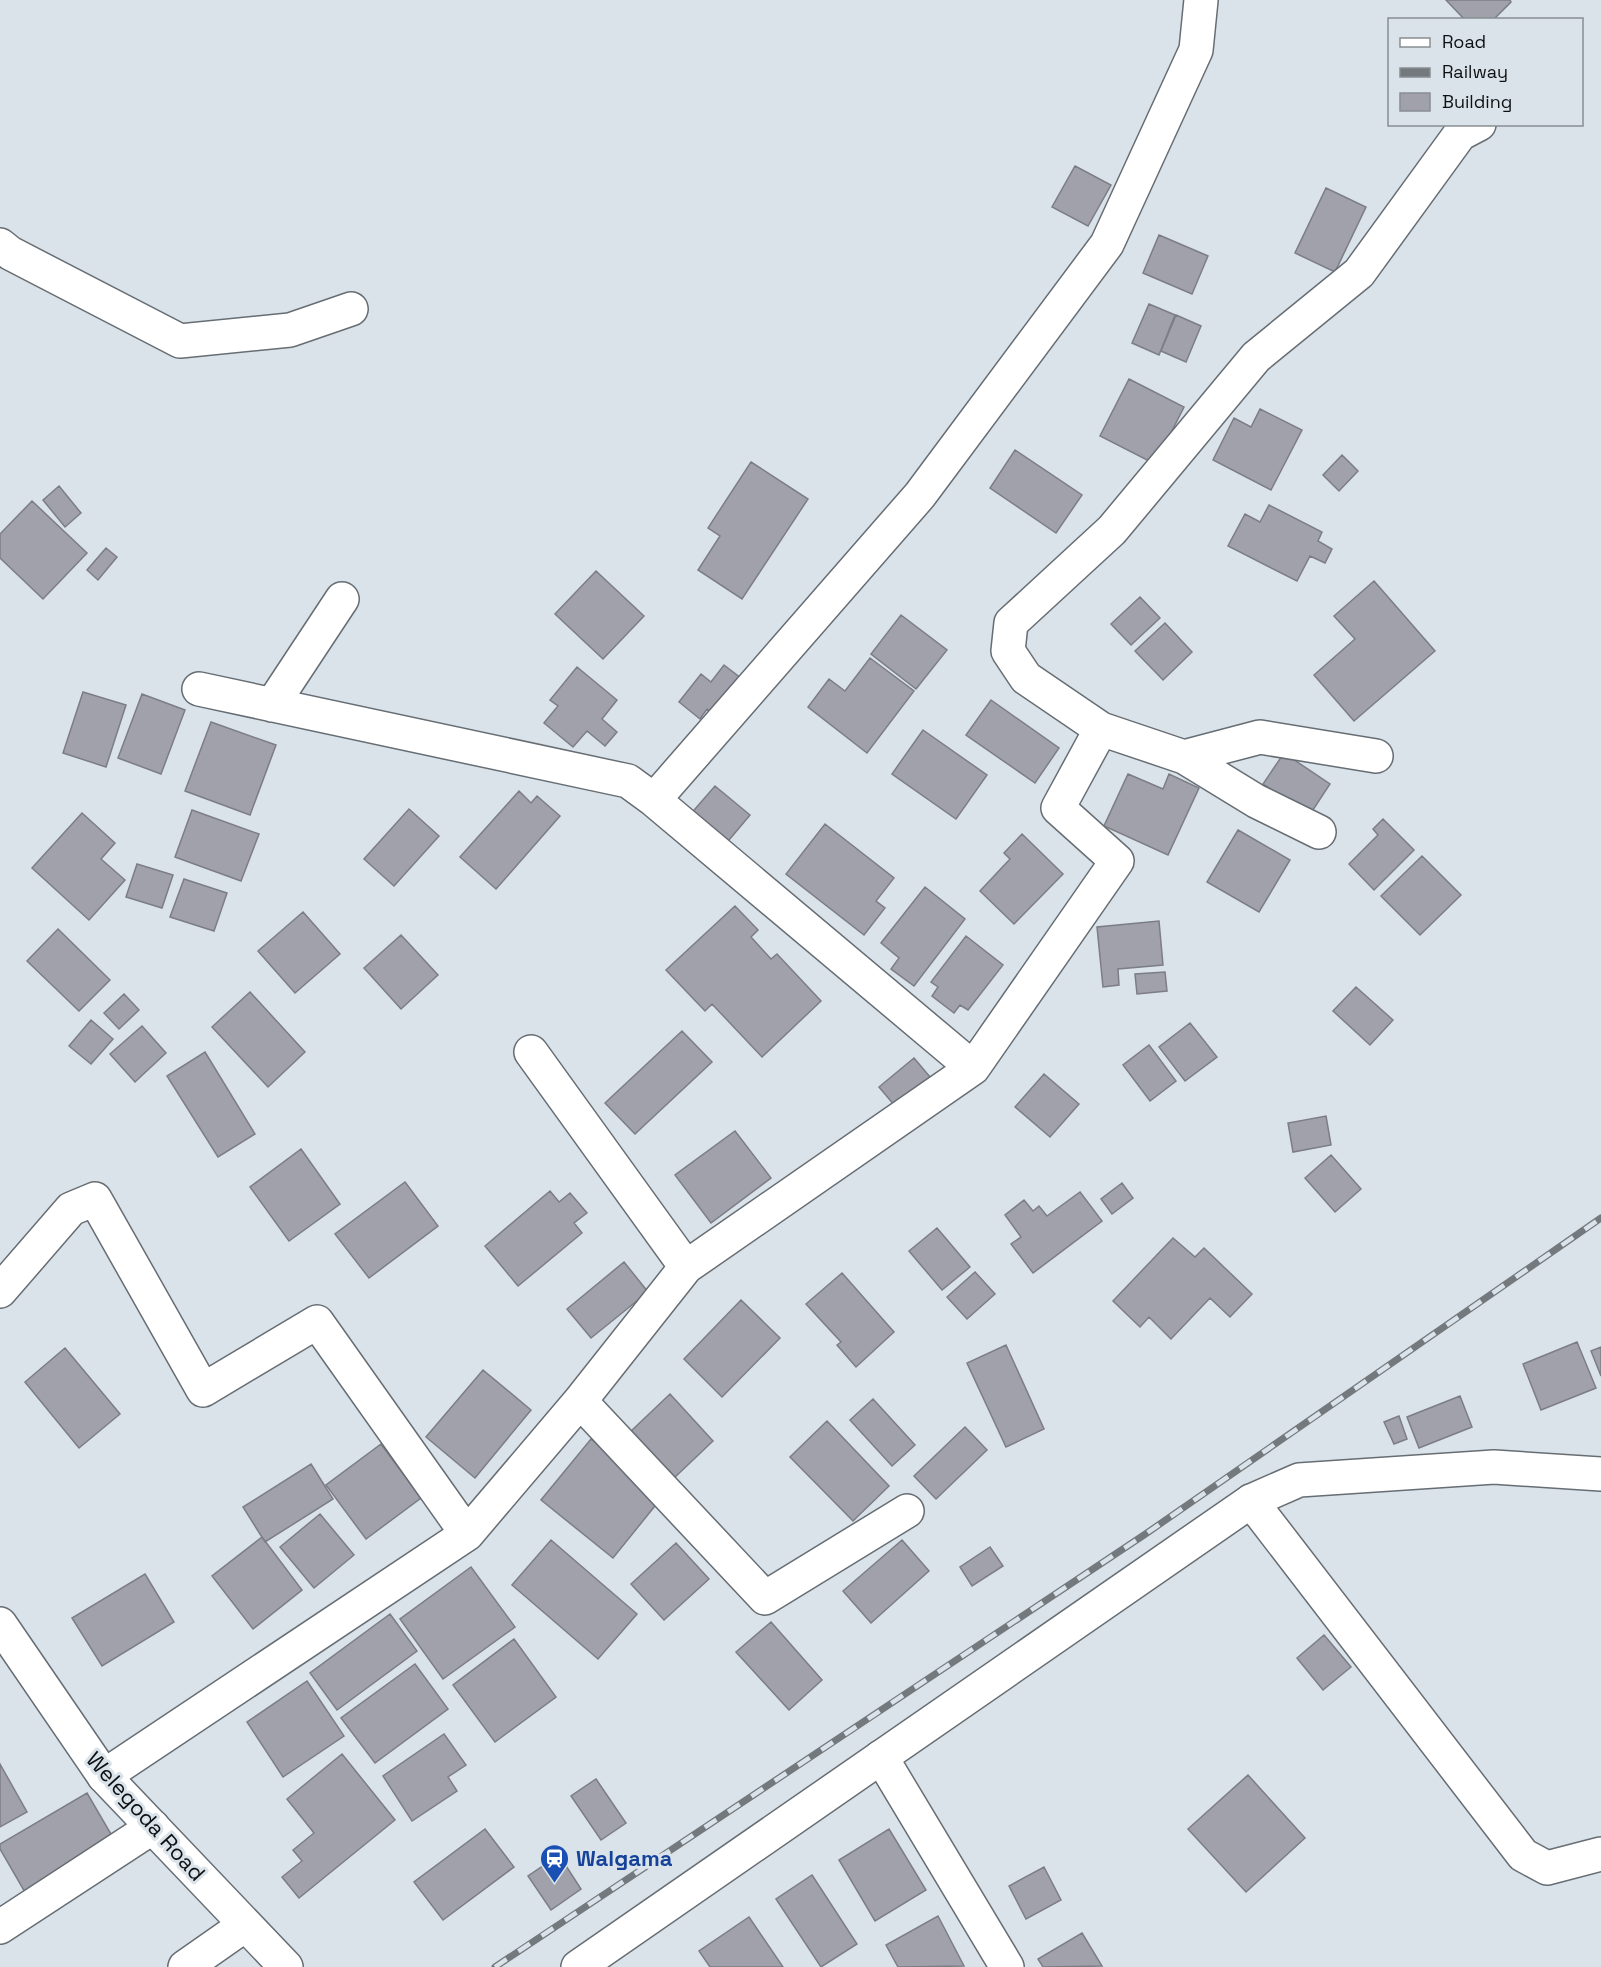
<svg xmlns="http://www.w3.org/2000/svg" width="1601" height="1967" font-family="'Space Grotesk',sans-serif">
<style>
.building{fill:#a0a1aa;stroke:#7c7d85;stroke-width:1.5}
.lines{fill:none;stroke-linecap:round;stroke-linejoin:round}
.minor-casing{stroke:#666d73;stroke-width:36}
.tertiary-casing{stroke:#666d73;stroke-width:36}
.minor{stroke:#fff;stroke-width:33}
.tertiary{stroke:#fff;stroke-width:33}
.rail-casing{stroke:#73797d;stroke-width:7}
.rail{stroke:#dae3e9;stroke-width:4.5;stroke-dasharray:14;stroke-linecap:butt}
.labels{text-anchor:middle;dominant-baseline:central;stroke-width:6;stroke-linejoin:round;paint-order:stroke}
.street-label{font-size:22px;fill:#0e1113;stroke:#dae3e9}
.transit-label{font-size:22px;font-weight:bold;fill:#164399;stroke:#dae3e9;text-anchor:start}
</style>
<rect width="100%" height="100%" fill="#dae3e9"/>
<path class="building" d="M1446,0H1510L1511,2L1493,20H1465Z
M1075,166L1111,185L1088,226L1052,207Z
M1326,188L1366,207L1335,272L1295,253Z
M1159,235L1208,256L1192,294L1143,273Z
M1149,304L1175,315L1159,355L1132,343Z
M1176,315L1201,326L1186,362L1161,351Z
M1129,379L1184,407L1155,464L1100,436Z
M1260,409L1302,430L1271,490L1213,460L1234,418L1251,427Z
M1015,450L1082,495L1056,533L990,488Z
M1342,455L1358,471L1339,491L1323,475Z
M751,462L808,499L742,599L698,570L720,536L708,528Z
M59,486L81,513L65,527L43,500Z
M32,501L87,553L43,599L0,558V534Z
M1269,505L1322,532L1318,541L1332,549L1325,563L1310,556L1297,581L1228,546L1245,514L1260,522Z
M106,548L117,557L98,580L87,570Z
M596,571L644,616L603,659L555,614Z
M1374,581L1435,651L1354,721L1314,675L1355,639L1334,616Z
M1140,597L1160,618L1131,645L1111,624Z
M901,615L947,650L916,689L871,654Z
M1165,623L1192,652L1163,680L1135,651Z
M870,658L914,691L867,753L808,707L829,679L845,691Z
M724,665L742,679L714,715L707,709L700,719L679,702L701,674L711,682Z
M577,667L617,700L602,719L617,732L605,746L587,731L573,747L544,723L558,706L550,700Z
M83,692L126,705L106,767L63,753Z
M142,694L185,710L161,774L118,758Z
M991,700L1059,748L1035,783L966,735Z
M211,722L276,745L250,815L185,791Z
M923,730L987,775L956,819L892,774Z
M1284,753L1330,784L1309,816L1263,784Z
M1128,774L1163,789L1169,774L1199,788L1168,855L1104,826Z
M715,786L750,815L724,846L689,816Z
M519,791L531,803L537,796L560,816L496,889L460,857Z
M409,809L439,836L394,886L364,859Z
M192,810L259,834L241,881L175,857Z
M82,813L115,843L101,859L125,880L89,920L32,868Z
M1383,819L1414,850L1374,890L1349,864L1378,835L1373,829Z
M825,824L894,878L876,901L885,908L864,935L786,874Z
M1238,830L1290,860L1259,912L1207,882Z
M1022,834L1063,874L1014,924L980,891L1010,859L1004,853Z
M1422,856L1461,895L1420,935L1381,896Z
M137,864L173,875L162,908L126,897Z
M184,879L227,893L214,931L170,917Z
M925,887L965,919L914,986L891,969L899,958L881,943Z
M735,906L758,930L751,937L771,959L777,954L821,1001L762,1057L712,1004L705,1011L666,970Z
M303,912L340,954L295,993L258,951Z
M1159,921L1163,965L1118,969L1119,985L1103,987L1097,927Z
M58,929L110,980L79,1011L27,961Z
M401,935L438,975L401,1009L364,968Z
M966,936L1003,965L968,1010L960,1005L954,1013L932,996L938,987L931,982Z
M1165,972L1167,991L1137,994L1135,974Z
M1356,987L1393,1020L1370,1045L1333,1011Z
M250,992L305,1052L268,1087L212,1027Z
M124,994L139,1010L119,1029L104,1013Z
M91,1020L113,1039L91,1064L69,1046Z
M1190,1023L1217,1057L1185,1081L1159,1047Z
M142,1026L166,1053L135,1082L110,1054Z
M682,1031L712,1062L635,1134L605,1103Z
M1149,1045L1176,1081L1150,1101L1123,1065Z
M205,1052L255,1134L218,1157L167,1076Z
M914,1058L930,1077L895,1106L879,1087Z
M1044,1074L1079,1104L1050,1137L1015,1107Z
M1326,1116L1331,1145L1293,1152L1288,1123Z
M735,1131L771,1178L711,1223L675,1175Z
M301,1149L340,1204L289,1241L250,1187Z
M1331,1155L1361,1189L1335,1212L1305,1178Z
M405,1182L438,1226L369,1278L335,1234Z
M1122,1183L1133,1198L1112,1214L1101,1199Z
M550,1191L559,1202L570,1193L587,1213L574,1223L582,1233L518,1286L485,1246Z
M1080,1192L1102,1221L1033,1273L1011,1244L1021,1237L1005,1215L1024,1200L1033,1211L1039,1206L1047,1216Z
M937,1228L970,1267L942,1290L909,1251Z
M1173,1238L1195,1257L1204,1248L1252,1294L1230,1317L1210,1298L1171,1339L1149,1317L1140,1327L1113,1301Z
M624,1262L648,1292L591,1338L567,1309Z
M975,1272L995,1294L967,1319L947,1297Z
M842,1273L894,1332L856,1367L837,1345L841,1342L806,1304Z
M741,1300L780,1338L722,1397L684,1359Z
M1577,1342L1596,1388L1541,1410L1523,1364Z
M1006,1345L1044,1429L1006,1447L967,1363Z
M1601,1347V1376L1591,1351Z
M65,1348L120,1414L79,1448L25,1382Z
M483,1370L531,1410L475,1478L426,1437Z
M670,1394L713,1441L673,1479L629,1433Z
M1460,1396L1472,1427L1419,1448L1407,1417Z
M873,1399L915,1445L892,1466L850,1420Z
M1399,1416L1407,1439L1394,1444L1384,1422Z
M827,1421L889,1486L853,1521L790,1457Z
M965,1427L987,1450L936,1499L914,1476Z
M591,1439L663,1496L613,1558L541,1500Z
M381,1444L421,1498L366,1539L326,1485Z
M311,1464L333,1499L265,1542L243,1507Z
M320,1514L354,1555L314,1588L280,1547Z
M262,1537L302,1590L253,1629L212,1576Z
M551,1540L637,1614L598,1659L512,1585Z
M902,1540L929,1571L871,1623L843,1591Z
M676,1543L709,1579L664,1620L631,1584Z
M990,1547L1003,1566L972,1586L960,1567Z
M471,1567L515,1627L443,1679L400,1619Z
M145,1574L174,1622L102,1666L72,1618Z
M390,1614L417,1651L337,1710L310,1673Z
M771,1622L822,1680L789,1710L736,1652Z
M1324,1635L1351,1667L1323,1690L1297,1658Z
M514,1639L556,1697L495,1742L453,1685Z
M415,1664L448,1709L375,1763L341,1718Z
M307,1681L344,1736L283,1777L247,1722Z
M444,1734L466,1765L448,1777L457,1791L412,1821L383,1776Z
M342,1754L395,1820L299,1898L282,1877L302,1861L293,1850L314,1833L287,1799Z
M0,1764L27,1812L0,1827Z
M1248,1775L1305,1838L1246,1892L1188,1829Z
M596,1779L626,1823L601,1840L571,1796Z
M87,1793L115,1841L26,1894L0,1849V1844Z
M485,1829L514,1867L443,1920L414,1882Z
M889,1829L926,1890L875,1921L839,1860Z
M559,1855L581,1889L551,1910L528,1876Z
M1044,1867L1061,1900L1026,1919L1009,1886Z
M812,1875L857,1944L821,1967L776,1899Z
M938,1916L964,1966L898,1967L886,1945Z
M749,1917L783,1967H710L699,1951Z
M1082,1933L1102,1966L1043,1967L1038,1959Z"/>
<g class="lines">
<defs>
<path id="minor" d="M0,245L10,253L180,341L290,330L351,309
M199,689L628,781L654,800L973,1068
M272,705L342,599
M1101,729L1184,757L1260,737L1376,756
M1184,757L1256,801L1319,832
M654,800L920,495L1107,244L1196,50L1201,0
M531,1052L686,1267
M0,1291L71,1209L95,1199L203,1390L317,1322L467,1534
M580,1401L765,1598L907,1511
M1251,1501L1523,1855L1547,1868L1601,1854
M881,1757L1007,1967
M104,1776L467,1534L580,1401L686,1267L973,1068L1117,861L1058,808L1101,729L1026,678L1008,651L1011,623L1112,530L1256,357L1359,273L1460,134L1479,124
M0,1927L153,1827
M185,1967L245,1925"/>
<path id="tertiary" d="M0,1624L104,1776L286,1967
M578,1967L1251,1501L1299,1480L1494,1467L1601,1474"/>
</defs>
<use href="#minor" class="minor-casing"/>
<use href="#tertiary" class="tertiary-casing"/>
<use href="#minor" class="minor"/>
<use href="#tertiary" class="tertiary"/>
<defs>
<path id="rail" d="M495,1967L1144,1535L1601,1218"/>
</defs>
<use href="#rail" class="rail-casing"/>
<use href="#rail" class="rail"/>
</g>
<defs>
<symbol id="station-pin" viewBox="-11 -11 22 30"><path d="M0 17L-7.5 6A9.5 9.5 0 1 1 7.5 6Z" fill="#1a4fb4" stroke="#dae3e9"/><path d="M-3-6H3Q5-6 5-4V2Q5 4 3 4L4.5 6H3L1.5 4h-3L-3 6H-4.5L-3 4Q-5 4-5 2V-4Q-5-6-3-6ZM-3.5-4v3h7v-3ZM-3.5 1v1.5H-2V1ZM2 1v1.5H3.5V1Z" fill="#fff"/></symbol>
</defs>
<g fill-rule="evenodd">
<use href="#station-pin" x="538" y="1842" width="33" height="45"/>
</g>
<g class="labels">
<g class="street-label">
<text transform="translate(146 1816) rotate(48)">Welegoda Road</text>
</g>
<g class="transit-label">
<text x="576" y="1858">Walgama</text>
</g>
</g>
<rect x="1388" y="18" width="195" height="108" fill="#dae3e9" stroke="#888f93" stroke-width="1.5"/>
<rect x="1400" y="38" width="30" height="9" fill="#ffffff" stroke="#888f93" stroke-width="1.5"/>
<text x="1442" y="48" font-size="18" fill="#0e1113">Road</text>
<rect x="1400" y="68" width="30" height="9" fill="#73797d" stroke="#888f93" stroke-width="1.5"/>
<text x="1442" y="78" font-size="18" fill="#0e1113">Railway</text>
<rect x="1400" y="93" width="30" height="18" fill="#a0a1aa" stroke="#888f93" stroke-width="1.5"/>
<text x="1442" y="108" font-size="18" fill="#0e1113">Building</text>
</svg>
